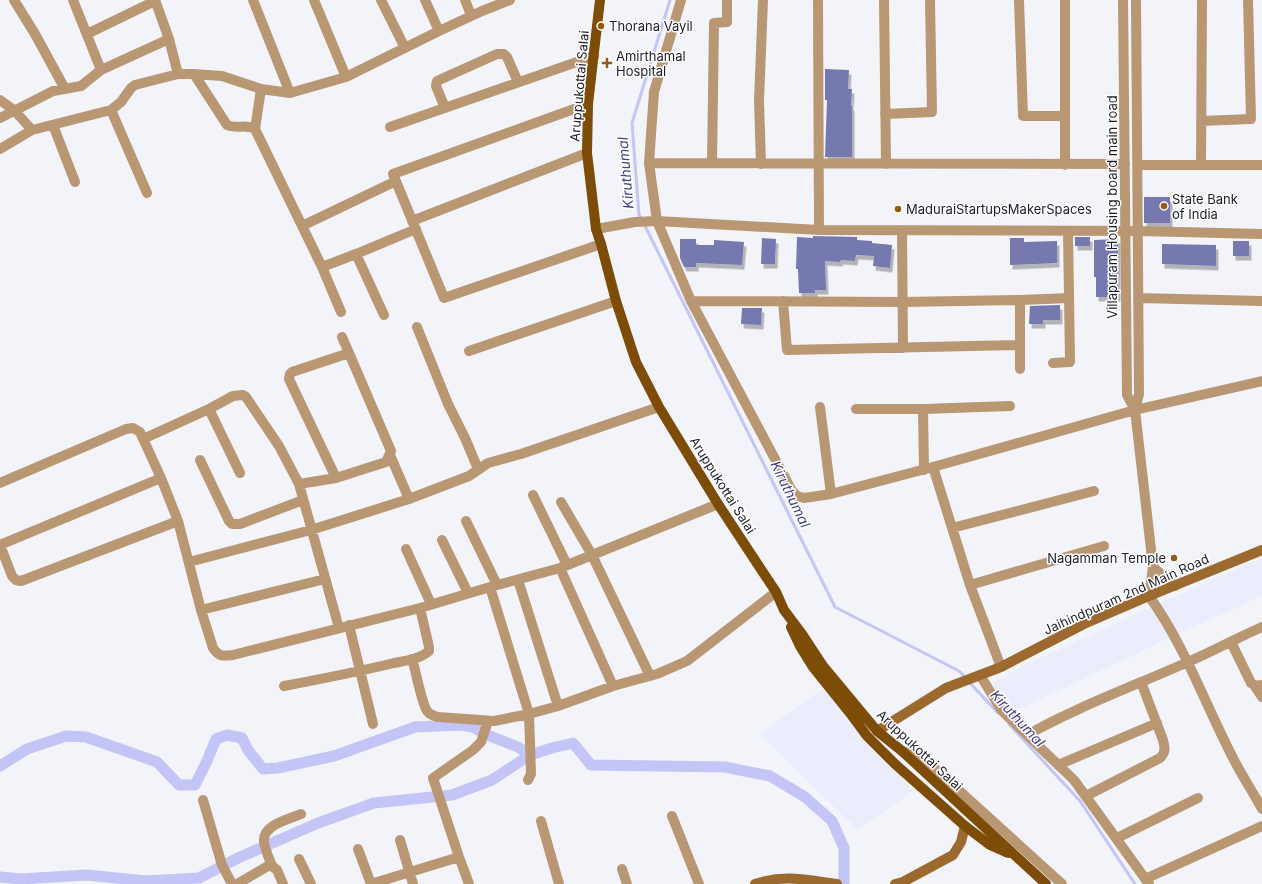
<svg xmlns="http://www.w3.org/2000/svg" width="1262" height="884" font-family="Inter,sans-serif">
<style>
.built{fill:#ebecfc}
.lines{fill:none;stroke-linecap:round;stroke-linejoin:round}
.stream{stroke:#c2c5f6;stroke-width:3}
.canal{stroke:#c2c5f6;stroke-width:11}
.building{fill:#7678b0;filter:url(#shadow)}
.street{stroke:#ba9773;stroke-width:10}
.secondary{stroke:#9c692e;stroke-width:10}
.primary{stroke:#7d4c07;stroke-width:10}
.poi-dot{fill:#925b13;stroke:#fff;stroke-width:1.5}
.labels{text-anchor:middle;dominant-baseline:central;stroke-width:3;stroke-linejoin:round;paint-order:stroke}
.poi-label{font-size:13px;fill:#1c1c28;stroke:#fff;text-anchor:start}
.street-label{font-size:13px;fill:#1c1c28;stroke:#fff}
.water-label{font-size:14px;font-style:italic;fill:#403d84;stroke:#fff}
</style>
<defs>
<filter id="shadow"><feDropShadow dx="2.5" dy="4.5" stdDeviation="0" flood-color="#0004"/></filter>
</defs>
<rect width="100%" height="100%" fill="#f3f4fa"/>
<path class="built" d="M1262,558V596L1169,638L1012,713L997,694L994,688V682L1025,665L1169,599Z
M826,687L913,791L858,830L759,734Z"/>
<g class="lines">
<path class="stream" d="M642,219L639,215L632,123L670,0
M644,224L835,607L959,671L965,677
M969,682L998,713
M1009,724L1080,801L1135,884"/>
<path class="canal" d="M0,766L27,749L66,736L86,737L157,762L179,785H195L207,761L216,739L227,735L242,738L248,750L263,769L278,768L334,756L415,727L462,725L473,727L485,734L518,747L530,755L552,748L573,743L591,765L725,767L770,776L805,797L832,821L844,848V884
M0,877L20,879L87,875L146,881L199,878L238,858L318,823L374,803L452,795L492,780L530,755"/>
</g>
<path class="building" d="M825,69L849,70L848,89H852L851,106H852V157H825L827,100H825Z
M1144,197H1170V223H1144Z
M813,236L857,237V240L872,241V243L892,245L890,268L873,266L874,256L856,255L855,261L841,260L840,262L825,261L826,290H815V293H799L798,269H796L797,237L813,238Z
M1075,237H1090V246H1075Z
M762,238L776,239L775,264H761Z
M1010,238H1024V242L1057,241V263L1010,265Z
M680,239H696V245H714V240L744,242L742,265L696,263V267H684L680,258Z
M1118,239V297H1096V277H1094V240Z
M1233,241H1249V256H1233Z
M1162,244L1216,245V266L1162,264Z
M1060,305V320H1043V324H1029L1030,306Z
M742,308H762L761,325L741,324Z"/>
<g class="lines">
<path class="street" d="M14,0L35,34L65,89
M73,0L101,70
M155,0L169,39L178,74
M253,0L290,93
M314,0L346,77
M381,0L405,48
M425,0L439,31
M465,0L471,15
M681,0L654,92L649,163L657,221L691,301L792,491L797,496L804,498L831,494L933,467L1135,410L1262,381
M818,0L819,230
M884,0L886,164
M1019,0L1023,116H1065
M1123,0L1127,395L1135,410
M1136,0L1139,394L1135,410L1153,567L1149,596C1185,646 1205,704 1233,758C1242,776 1253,792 1262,809
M87,34L155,1
M194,74L227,125C236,129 247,124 255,129L322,267L341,312
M0,100L14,110L32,130
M588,104L393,174L444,298L601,244
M445,108L436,86L437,81L497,54H504L507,57L518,82
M111,110L147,193
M885,114L932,112L930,0
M0,118L53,91L81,86L101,70L169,39
M1201,121L1251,119L1248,0
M53,125L75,182
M390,127L594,56
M255,129L261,89
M0,149L32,130L111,110L121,102L131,88L135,85L178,74H194L222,76L261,89L290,93L346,77L439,31L482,11L510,0
M649,163L1125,164
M712,163L714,23L727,22V0
M761,164L759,101L763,0
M1065,165V0
M1138,165H1262
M1201,165L1202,0
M412,221L587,153
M302,226L396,181
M596,229L635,222L657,221L819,230L1138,231L1262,234
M902,230L903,348
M356,254L384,315
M322,267L356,254L416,229
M1138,298L1262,301
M1020,300L1069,298
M691,301L902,302L1020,300V369
M783,301L787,350L1019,345
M417,327L448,404L465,438L478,469
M342,337L349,353
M469,351L616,301
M1053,363L1070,362L1068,231
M820,407L831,494
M209,409L240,473
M856,409H923
M143,439L209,409L233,396L243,395L246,397L279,446L299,484
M390,455L409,499
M200,460L229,521L232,524H240L303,500
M933,467L970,585L1001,667
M924,470L923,409L1010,406
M336,478L386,462L391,451L349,353L292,372L290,374L289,379L336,478L299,484L339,628
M0,483L126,429L133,428L140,432L161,478
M533,495L567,565
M561,502L592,555L650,676
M466,521L497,585
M952,528L1094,491
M442,540L468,593
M0,545L161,478L178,521L201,610L213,648C219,657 223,656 233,655L420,608L490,587L560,568L718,504
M0,545L12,576L16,580L21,581L178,521
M406,549L431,604
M189,562L311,530L409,499L469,476L488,463L521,454L659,407
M1153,567L1175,586
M560,568L613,686
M518,580L558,706
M970,585L1104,546
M490,587L529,714L558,706L613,686L657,674L687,661L776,592
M201,610L325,579
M349,625L373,724
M1231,642L1251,683C1255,686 1257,686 1262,685
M412,659C416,671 421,701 427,711C430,715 434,716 438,717L494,721L529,714L531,774L528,780
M980,675L1002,711L1074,780L1149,884
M1254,685L1262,697
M284,686C321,679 357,672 394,663C405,661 420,659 429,651V647L420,608
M1027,735C1079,706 1134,686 1188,662C1213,651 1237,638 1262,627
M902,751L913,754L932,766L1062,884
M1058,765L1157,723
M1086,796L1160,758C1166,752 1165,748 1163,740L1141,682
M203,800L222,865L232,884
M672,816L699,884
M541,821L559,884
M1117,838L1198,798
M400,840L413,884
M358,849L371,884
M459,857L433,778L473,750L481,742L488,721
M299,859L311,884
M272,866C269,858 265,850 264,842C262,825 289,819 301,814
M622,869L627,884
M1145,879L1262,826
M237,884L268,866H272L277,870L283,884
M371,884L459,857L469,884"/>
<path class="secondary" d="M877,731L946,688L1001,667L1084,624L1149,596L1262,550
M755,884C784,874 807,880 837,884
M895,884L903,882L953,855L961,842L965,826"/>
<path class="primary" d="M600,0L588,104L587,153L596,229L601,244L616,301L636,362L659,407L718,504L776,592L784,610L802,634L823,666L877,731L902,751L1046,884
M791,627L800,646L813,667L850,713L867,736L895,764L965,826L990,845L1008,853"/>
</g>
<g class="poi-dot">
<circle cx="601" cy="26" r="4"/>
<path d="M605 57h4v4h4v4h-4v4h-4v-4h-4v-4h4z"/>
<circle cx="1164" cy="206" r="4"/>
<circle cx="898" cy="209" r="4"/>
<circle cx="1174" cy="558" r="4"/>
</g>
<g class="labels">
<g class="poi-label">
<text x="609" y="26">Thorana Vayil</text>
<text x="616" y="56">Amirthamal<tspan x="616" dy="15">Hospital</tspan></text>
<text x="1172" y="199">State Bank<tspan x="1172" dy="15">of India</tspan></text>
<text x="906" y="209">MaduraiStartupsMakerSpaces</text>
<text x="1166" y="558" text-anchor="end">Nagamman Temple</text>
</g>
<g class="street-label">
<text transform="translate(579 86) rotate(-85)">Aruppukottai Salai</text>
<text transform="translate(1112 207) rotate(-90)">Villapuram Housing board main road</text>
<text transform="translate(723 485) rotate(58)">Aruppukottai Salai</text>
<text transform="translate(1126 594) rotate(-24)">Jaihindpuram 2nd Main Road</text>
<text transform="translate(920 750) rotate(43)">Aruppukottai Salai</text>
</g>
<g class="water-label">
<text transform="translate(625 173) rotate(-95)">Kiruthumal</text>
<text transform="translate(791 494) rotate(64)">Kiruthumal</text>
<text transform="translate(1018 718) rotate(47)">Kiruthumal</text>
</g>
</g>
</svg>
